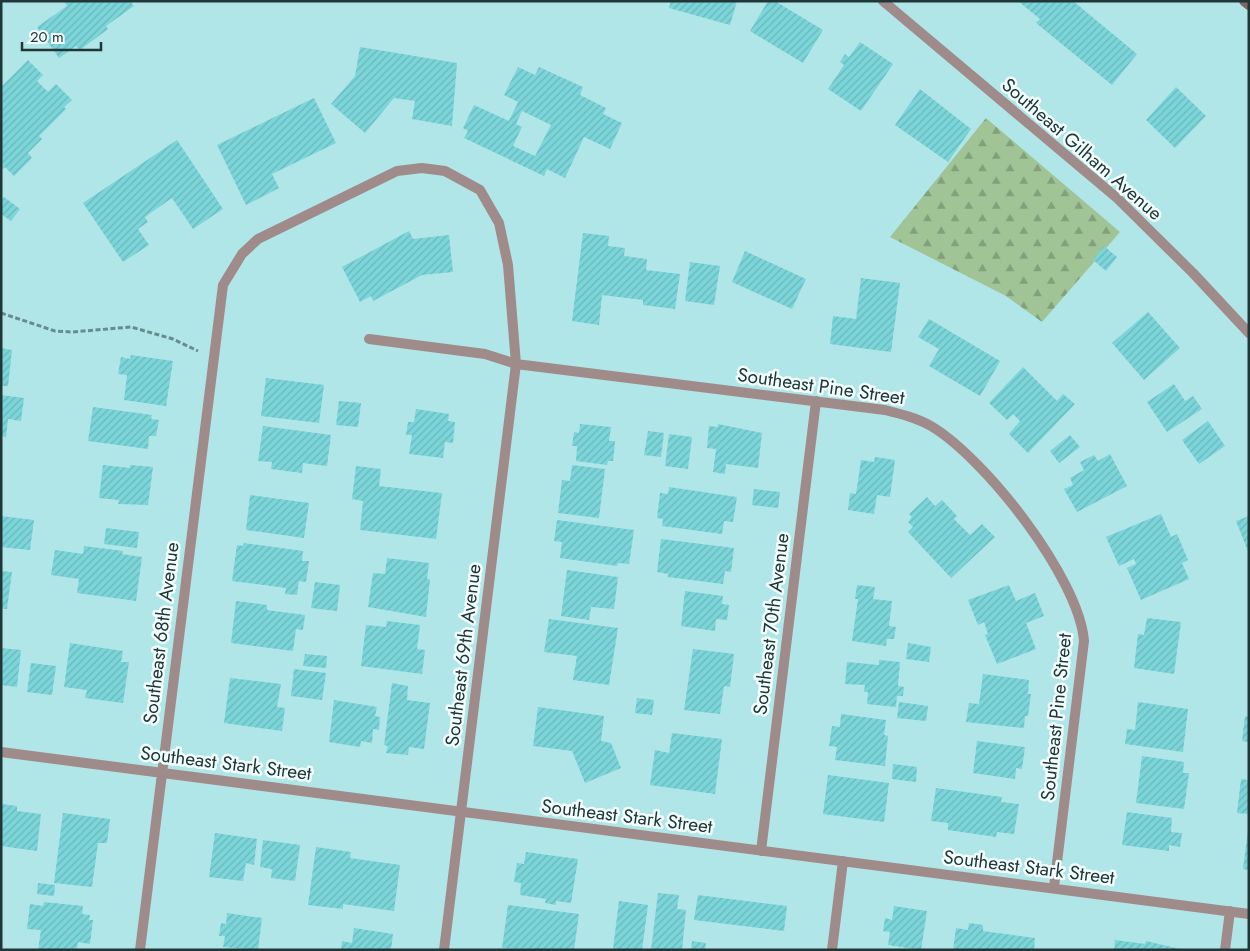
<svg xmlns="http://www.w3.org/2000/svg" width="1250" height="951" font-family="Jost,sans-serif">
<style>
.forest{fill:url(#forest-firs)}
.building{fill:url(#building-hatch);fill-rule:evenodd}
.lines{fill:none;stroke-linecap:round;stroke-linejoin:round}
.path{stroke:#678c8d;stroke-width:3;stroke-dasharray:5 2.5;stroke-linecap:butt}
.minor{stroke:#a08b8b;stroke-width:10}
.secondary{stroke:#826565;stroke-width:10}
.labels{text-anchor:middle;dominant-baseline:central;stroke-width:5;stroke-linejoin:round;paint-order:stroke}
.street-label{font-size:19px;fill:#213637;stroke:#f3fefe}
</style>
<defs>
<pattern id="forest-firs" width="22" height="20" patternUnits="userSpaceOnUse" patternTransform="scale(1.25)"><rect width="22" height="20" fill="#a0c496"/><path d="M5 1l3.5 6h-7zM16 11l3.5 6h-7z" fill="#82a07b"/></pattern>
<pattern id="building-hatch" width="6" height="6" patternUnits="userSpaceOnUse" patternTransform="scale(1.25)"><rect width="6" height="6" fill="#7bd5d9"/><path d="M-1 1l2-2M0 6l6-6M5 7l2-2" fill="none" stroke="#6ab7bb"/></pattern>
</defs>
<rect width="100%" height="100%" fill="#b1e6e8"/>
<path class="forest" d="M986,118L1120,232L1042,322L1006,296L890,237Z"/>
<path class="building" d="M67,1H130L134,6L106,26L108,29L80,50L76,46L59,58L37,27L67,6L65,3Z
M671,1H737L730,25L669,8Z
M768,1H775L823,30L803,63L750,31Z
M1018,1H1073L1137,54L1112,85L1036,23L1040,19Z
M860,42L893,64L861,111L828,89L844,65L840,62L845,54L849,57Z
M360,47L457,63L452,126L412,119L415,101L394,98L365,133L331,104L355,76Z
M28,60L43,75L37,81L48,92L56,84L72,100L64,107L66,109L39,136L42,139L28,153L32,158L14,176L5,167L3,169L1,167V87Z
M518,67L535,75L539,67L583,87L580,95L606,108L603,114L622,123L610,149L584,137L565,178L547,169L544,176L464,138L468,131L463,128L474,105L509,121L518,102L504,95ZM522,111L551,125L535,156L513,146L522,127L516,124Z
M1176,87L1206,116L1175,148L1146,120Z
M920,89L971,129L948,162L895,125Z
M314,98L336,143L272,174L279,188L246,205L217,145Z
M177,140L223,209L193,229L172,198L145,217L148,222L138,229L149,245L123,262L83,203Z
M4,197L20,209L11,221L1,214V201Z
M409,231L413,239L449,235L453,272L422,275L373,301L371,296L360,302L342,267Z
M583,233L609,236L608,246L625,248L624,256L647,259L646,270L680,274L675,309L643,305V300L602,295L599,325L572,321Z
M1104,246L1117,257L1106,271L1093,260Z
M745,251L806,279L792,309L732,282Z
M690,262L720,266L714,305L685,301Z
M861,278L900,283L891,352L830,344L833,316L856,319Z
M1148,312L1180,348L1144,380L1112,343Z
M929,319L1000,361L980,396L929,366L939,349L918,337Z
M1,348L12,350L8,386H1Z
M131,355L173,361L166,406L124,400L127,375L118,374L121,357L130,359Z
M1023,367L1057,401L1063,394L1075,404L1028,453L1009,434L1020,421L1013,414L1007,420L989,403Z
M266,378L324,385L319,423L261,416Z
M1174,384L1185,401L1193,396L1202,409L1167,432L1147,402Z
M1,395L24,398L21,421L8,419L6,437L1,436Z
M339,401L361,403L358,427L336,425Z
M93,407L152,415L151,419L159,420L156,436H149L148,449L88,441Z
M416,409L449,414L448,421L455,422L453,443L445,442L443,458L409,454L412,435H406L408,422H414Z
M1208,421L1225,446L1199,464L1182,440Z
M580,424L611,427L609,441H615L613,461H608L607,465L576,461L577,446H572L574,432L579,433Z
M718,424L762,433L758,468L726,464L725,474L713,472L716,449L707,448L709,426L718,427Z
M263,426L331,435L327,466L303,463L302,473L271,469L272,462L258,461Z
M648,431L664,433L661,457L644,455Z
M669,434L692,437L688,469L665,466Z
M1070,435L1080,447L1059,463L1050,451Z
M1110,454L1127,486L1077,512L1064,489L1073,485L1070,478L1084,470L1080,462L1094,455L1098,461Z
M875,457L895,460L890,497L877,495L874,514L848,510L850,493L856,494L861,460L874,462Z
M103,465L130,468V465L153,467L148,505L118,504L119,500L99,498Z
M572,465L605,469L599,518L558,513L562,480L570,481Z
M356,466L381,469L379,486L442,493L436,539L360,530L363,501L352,499Z
M669,487L737,497L733,522L724,521L722,534L662,526L663,519L657,518L660,493L668,494Z
M754,489L780,492L778,508L752,505Z
M250,495L309,503L304,538L246,530Z
M927,497L935,506L942,500L957,516L954,519L970,535L982,524L995,537L951,578L908,532L913,527L908,522L912,517L909,514Z
M1161,514L1171,537L1177,534L1188,560L1182,563L1189,579L1141,600L1127,568L1136,564L1134,559L1119,566L1106,537Z
M1,516L34,520L30,550L1,547Z
M1249,516V554L1236,521Z
M557,520L634,530L629,564L618,563L617,566L560,558L562,542L554,541Z
M106,528L139,532L137,548L104,544Z
M661,539L734,548L731,572L725,571L723,584L668,577V574L657,572Z
M244,543L303,551L302,561H309L306,582L299,581L297,595L285,594L286,588L232,581L237,545L243,546Z
M84,546L123,551L122,554L142,557L136,601L77,593L79,579L51,575L55,550L83,554Z
M387,558L429,563L427,579H430L426,617L368,607L373,573L385,574Z
M567,570L618,577L614,609L591,607L589,620L561,616Z
M1,571L12,572L7,609H1Z
M315,582L340,585L337,611L311,608Z
M857,585L875,587L873,599L892,601L889,626L896,627L894,639H887L886,646L852,641L858,599H855Z
M1009,585L1016,601L1035,593L1044,616L1026,623L1036,649L997,664L985,635L988,634L984,622L978,625L968,600Z
M685,591L723,596L722,604L729,605L727,620L716,619L715,631L681,626Z
M236,601L267,605V610L305,615L303,630L296,629L293,651L231,643Z
M1147,618L1181,622L1174,674L1134,668L1138,634L1144,635Z
M549,619L618,628L609,685L573,680L577,656L544,652Z
M387,621L420,625L417,649L425,650L422,674L361,666L366,625L386,627Z
M70,643L123,651L121,662H129L123,703L85,698L87,690L64,687Z
M908,643L931,647L929,662L906,659Z
M1,648L21,650L17,687L1,685Z
M693,649L734,654L730,687L724,686L720,714L684,710Z
M305,654L327,656L326,668L303,666Z
M879,660L900,662L898,686L904,687L903,696H897L896,707L867,704L868,692H864L865,685L845,684L847,662L879,665Z
M31,663L56,666L52,695L27,692Z
M294,669L326,673L322,700L291,696Z
M983,674L1029,680L1028,694H1031L1028,716H1025L1024,728L966,722L969,703L979,704Z
M230,678L281,684L277,707L285,708L282,731L224,723Z
M392,683L408,686L407,700L430,703L424,749L409,747L408,755L386,753L388,746L384,745Z
M637,698L654,700L652,715L635,713Z
M334,700L377,707L375,716L380,717L379,730L373,729L372,743L361,741L360,747L329,742Z
M899,702L928,706L926,721L897,718Z
M1138,702L1188,709L1183,752L1125,744L1127,729L1135,730Z
M538,707L604,716L601,741L611,743L621,768L585,783L572,751L533,746Z
M841,714L886,720L884,735L888,736L885,766L835,760L837,747L829,746L832,726L840,727Z
M1245,716L1249,717V742L1242,741Z
M672,733L722,739L715,794L650,785L655,750L669,753Z
M977,741L1025,747L1022,769L1016,768L1015,779L973,773Z
M1142,756L1184,762L1183,773H1189L1184,809L1136,803Z
M893,764L917,767L916,782L892,779Z
M828,775L889,783L884,822L823,814Z
M1241,779L1249,780V814L1237,813Z
M936,788L1002,797L1001,802L1019,804L1014,834L997,832L996,837L948,830V823L931,821Z
M1,804L17,806V811L41,814L37,851L1,846Z
M1127,812L1172,818L1171,832L1182,833L1180,847L1169,845V851L1122,845Z
M63,813L110,819L107,843H98L92,887L54,883Z
M1248,830H1249V870L1243,869Z
M215,833L257,839L254,865L246,863L243,881L209,877Z
M263,840L300,845L295,881L271,878L272,869L260,867Z
M316,847L351,852L350,858L400,865L394,911L343,904V909L308,905Z
M526,852L578,859L571,903L556,901V905L545,903L546,899L520,895L521,883L514,882L517,863L524,864Z
M38,883L55,885L54,896L37,894Z
M658,893L679,895L677,909L686,910L682,950H651Z
M698,895L787,906L784,931L694,920Z
M619,901L648,905L642,950L613,949Z
M44,902L83,906L82,914L90,915L89,920H93L90,944L78,942L77,950H38L41,930L27,929L30,904L43,906Z
M508,905L579,914L574,950L502,948Z
M894,906L927,911L921,950L888,945L890,932L883,931L885,918L892,920Z
M227,913L262,918L258,950L223,947L225,936H219L221,923L226,924Z
M969,923L983,925V931L1035,938L1034,950H953L956,928L968,930Z
M354,928L393,934L391,950H341L342,941L352,943Z
M1115,940L1145,944L1146,941L1184,950H1114Z
M692,941L706,943L705,950H691Z"/>
<g class="lines">
<path class="path" d="M1,313L55,331L72,332L131,327L173,339L198,351"/>
<path class="minor" d="M883,1L1117,198L1193,273L1249,333
M369,339L485,354L516,364L885,410C901,414 917,418 931,426C985,458 1079,578 1084,641L1054,887
M1,752L1249,914
M761,851L816,401
M140,950L223,285L242,254L258,239L397,171L422,168L445,171L480,190L499,223L508,265L516,364L444,950
M832,950L843,861
M1225,950L1230,911"/>
<path class="secondary" d="M1244,1L1249,5"/>
</g>
<g class="labels">
<g class="street-label">
<text transform="translate(1082 149) rotate(41)">Southeast Gilham Avenue</text>
<text transform="translate(821 386) rotate(8)">Southeast Pine Street</text>
<text transform="translate(771 624) rotate(-83)">Southeast 70th Avenue</text>
<text transform="translate(161 633) rotate(-83)">Southeast 68th Avenue</text>
<text transform="translate(463 655) rotate(-83)">Southeast 69th Avenue</text>
<text transform="translate(1056 717) rotate(-84)">Southeast Pine Street</text>
<text transform="translate(226 763) rotate(7)">Southeast Stark Street</text>
<text transform="translate(627 816) rotate(7)">Southeast Stark Street</text>
<text transform="translate(1029 867) rotate(7)">Southeast Stark Street</text>
</g>
</g>
<rect width="1250" height="951" fill="none" stroke="#213637" stroke-width="5"/>
<path d="M22 42v8h79v-8" fill="none" stroke="#213637" stroke-width="2.5"/>
<text x="30" y="42" font-size="15" fill="#213637" stroke="#f3fefe" stroke-width="4" paint-order="stroke">20 m</text>
</svg>
